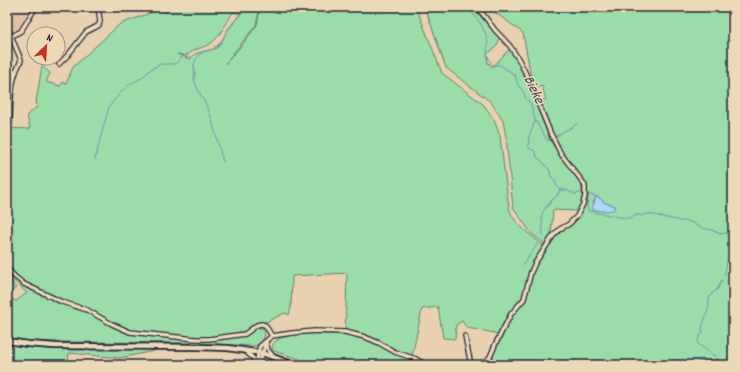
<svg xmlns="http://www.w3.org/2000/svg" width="740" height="372" font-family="Dekko,sans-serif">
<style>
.built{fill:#e1c3a3}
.green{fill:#9adda8;stroke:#5e8072;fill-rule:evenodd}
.water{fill:#add6f7;stroke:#758eac}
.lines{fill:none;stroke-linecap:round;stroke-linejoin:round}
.stream{stroke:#758eac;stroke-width:1}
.minor-casing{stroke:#22223b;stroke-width:6}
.major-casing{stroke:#22223b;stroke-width:8}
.minor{stroke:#ecdab7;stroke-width:3.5}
.major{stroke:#ecdab7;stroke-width:4.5}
.labels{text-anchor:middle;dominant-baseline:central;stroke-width:3;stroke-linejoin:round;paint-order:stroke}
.water-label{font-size:15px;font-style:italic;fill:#3e4661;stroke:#ecdab7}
</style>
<rect width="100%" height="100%" fill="#e9d1af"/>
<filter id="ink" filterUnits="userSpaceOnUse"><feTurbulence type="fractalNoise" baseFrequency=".025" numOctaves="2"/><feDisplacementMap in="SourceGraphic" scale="8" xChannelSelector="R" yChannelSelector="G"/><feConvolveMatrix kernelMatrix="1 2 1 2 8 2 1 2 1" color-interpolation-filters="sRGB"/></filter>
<g filter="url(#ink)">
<path class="built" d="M7,7H33L19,28L13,32H12L7,22Z"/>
<path class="green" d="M171,7H259L258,16L256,25L225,64L241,46L257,25L260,7H416L442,73L484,105L494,120L500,136L508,201C509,204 509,208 510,211C515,225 532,236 543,245L545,244L531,233L513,207L506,137L503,121L491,102L446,68L425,7H472L499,37C499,46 494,49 487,54L488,63L493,67L510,48L525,77L550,140L560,156L575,174L581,183L583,196L582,203L577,211L553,210L551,234L548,242L562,231L572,225L582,211L585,205L586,196V188L562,155L554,139L541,101L546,99L542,86L536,88L531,77L523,33L488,7H733V365H484L493,356L499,338L495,333L467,328L462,321L456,325L455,339L443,338L438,307L422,309L412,356L425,365H309L299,359L274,351L272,348C273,344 274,342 277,340C291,331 328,334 345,335L347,273L292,276L291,307L289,315L285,313L266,322L259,323V328H263L265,332C264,341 262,342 255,346L198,343L72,342L25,341L7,338V297L16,301L27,293L7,275V128L30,129L27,115L37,107L36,102L42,66L50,73L46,82L60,86L63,82L66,84L73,67L120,24L161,9L166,13ZM233,12L241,14L228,30L217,48L198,53L192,56L190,59L177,54L187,56C194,48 200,49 208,45C219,40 227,22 233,12ZM596,197H598L605,203L615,206L593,203Z
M7,276L16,288L10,292L7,288Z
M7,344C53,353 106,349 153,349L154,351L120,358L69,353L68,361L69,365H7Z"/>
<path class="water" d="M596,197H598L605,203L615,206L614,210L604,211L593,210L592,208Z"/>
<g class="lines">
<path class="stream" d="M466,7C477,17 487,30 488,45C488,45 487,50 487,51C487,56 490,61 493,65H500L515,75L518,85L524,93L525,97L531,104L535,120L533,127L529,136L528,146L529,148L535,151L537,157L542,161L550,171L551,177L555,180L556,185L560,190H566L575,194L583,192
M202,53C197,58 194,59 194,68C194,70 195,72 195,74C195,75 194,76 194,77C194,84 203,99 206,105C209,110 210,115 212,120C216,134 219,148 223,162
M195,54L214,49V47C223,45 224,35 228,29C231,24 237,19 240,13C241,12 241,9 241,7
M535,120L547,140H550
M555,137L563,132L577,124
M95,160L101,136L109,107L121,92L129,85L143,77L151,69L161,64H175L182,57L188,54
M586,193L596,197
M589,194L587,207L589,211L625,218H630L636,215H639L642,216L645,214H649L681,221H686L693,223L697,226L706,229L712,230L720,234L725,233L733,235
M543,236L542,219V213L553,199L557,196L560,190
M523,265L538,243
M724,275L733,240
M720,361L717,358L698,344C698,339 698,336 703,333L702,327L709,307V299L713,292L717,290L722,280"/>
<defs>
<path id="minor" d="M475,7L482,13L495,30L510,46L519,60L527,76L550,132L561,154L582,181L585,186V196L583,204L577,216L569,224L560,229L553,236L535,263L531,272L524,299L511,314L495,345L490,357L482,365
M7,26L21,60C20,64 17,68 16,72C11,86 10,108 10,123
M7,39L21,31L36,7
M59,64L68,55L86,32L96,27L99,25L100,21L98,7
M7,76L16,71
M7,268L14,276L24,284L41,292L62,302L87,310L112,324L130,332L196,339H209L245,334L257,325L261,324L265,325L272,336
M465,336L471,365
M266,342L268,350L273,356
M245,351L253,358L255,364
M256,365L259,349L260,346L272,336L292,333L315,331L345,332L365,337L379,343L395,352L416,359L425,365
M257,365L261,358L266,342
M700,365L717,363"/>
<path id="major" d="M7,341L28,344L55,346L197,347L228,348L262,353L273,357L294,365"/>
</defs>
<use href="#minor" class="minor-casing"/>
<use href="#major" class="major-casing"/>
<use href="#minor" class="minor"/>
<use href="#major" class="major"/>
</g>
</g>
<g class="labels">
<g class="water-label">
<text transform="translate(533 90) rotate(64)">Bieke</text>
</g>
</g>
<rect width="740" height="372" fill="none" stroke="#ecdab7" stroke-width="24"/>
<rect x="12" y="12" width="716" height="348" fill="none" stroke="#22223b" stroke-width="1.5" filter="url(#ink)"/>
<g transform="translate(46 46) rotate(25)"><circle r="19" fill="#ecdab7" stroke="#9b9085"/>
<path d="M0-3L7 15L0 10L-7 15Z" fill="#c8321e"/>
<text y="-6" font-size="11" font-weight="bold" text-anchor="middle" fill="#22223b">N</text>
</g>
</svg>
